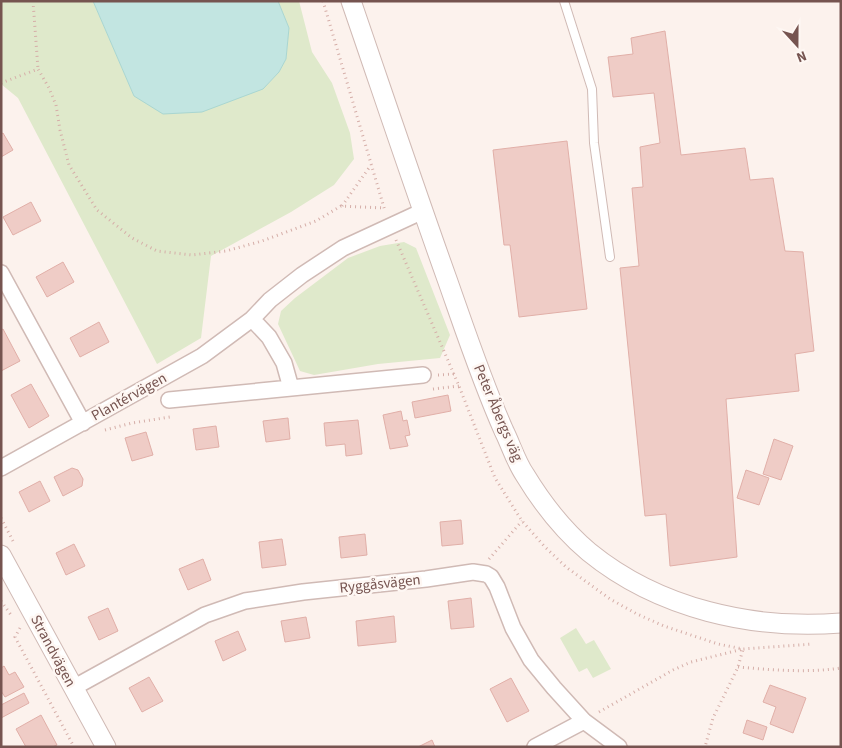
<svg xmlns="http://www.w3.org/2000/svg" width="842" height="748" font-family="'Source Sans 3',sans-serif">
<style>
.green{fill:#dfe9cb}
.water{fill:#c2e5e1;stroke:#a9d6d1}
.building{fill:#efccc6;stroke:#e1afa8}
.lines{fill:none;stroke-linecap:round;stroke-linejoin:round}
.service-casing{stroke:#d0bab5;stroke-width:10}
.minor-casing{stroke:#d0bab5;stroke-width:18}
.tertiary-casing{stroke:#d0bab5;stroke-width:21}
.path{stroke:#d5aea8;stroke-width:3;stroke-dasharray:1 4;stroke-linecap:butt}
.service{stroke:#fff;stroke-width:8}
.minor{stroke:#fff;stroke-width:15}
.tertiary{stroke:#fff;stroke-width:19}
.labels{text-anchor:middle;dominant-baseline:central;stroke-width:5;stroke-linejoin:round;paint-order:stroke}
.street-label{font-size:15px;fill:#765450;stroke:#fef7f3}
</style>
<rect width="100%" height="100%" fill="#fcf2ed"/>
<path class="green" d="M1,1H93L134,96L263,89L279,72L286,59L289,28L278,1H299L312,52L332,83L350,133L354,159L334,185L291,212L211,256L201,338L157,364L18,98L1,84Z
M404,242L416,248L450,335L440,358L378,364L314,375L300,371L278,324L281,311L295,298L348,258L380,246Z
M576,628L586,644L594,640L611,669L593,678L587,668L579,672L560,638Z"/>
<path class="water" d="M93,1H278L289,28L286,59L279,72L263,89L202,112L163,114L134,96Z"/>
<path class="building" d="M665,31L681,155L745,148L750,180L773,178L785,251L803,252L814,351L795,354L799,391L726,399L737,557L670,566L666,514L645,516L620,268L639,266L632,188L643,187L640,147L660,143L654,93L613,97L608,57L633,54L631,38Z
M3,133L13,150L1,157V134Z
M567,141L587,309L519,317L510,245H504L493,150Z
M31,202L41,221L13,235L3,217Z
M63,262L74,282L47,297L36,277Z
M99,322L109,342L80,357L70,338Z
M3,329L20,361L1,371V330Z
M31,384L49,416L29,428L11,395Z
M448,395L451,411L415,418L412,402Z
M401,411L403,421L407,420L410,435L405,436L408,446L390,449L383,415Z
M288,418L290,439L266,442L263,421Z
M358,420L362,454L346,456L345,444L326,446L324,423Z
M216,426L219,447L196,450L193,429Z
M146,432L153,455L132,461L125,438Z
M774,439L793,446L781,480L763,474Z
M72,468L78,470L83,479L82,486L63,496L54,477Z
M746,470L769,478L759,505L737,498Z
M40,481L50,501L29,512L19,492Z
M461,520L463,544L442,546L440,522Z
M365,534L367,555L341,558L339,537Z
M282,539L286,565L262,568L259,542Z
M74,544L85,566L66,575L56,553Z
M203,559L211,580L188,590L179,569Z
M471,598L474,627L451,629L448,601Z
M108,608L118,631L99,640L88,617Z
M394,616L396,642L358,646L356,621Z
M306,617L310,638L285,642L281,621Z
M238,631L246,650L223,661L215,641Z
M4,666L9,675L15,672L24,687L5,697L1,691V668Z
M149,677L163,701L142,712L129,688Z
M511,678L529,711L507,722L490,689Z
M770,685L806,698L793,733L770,724L776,707L763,702Z
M24,693L29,703L1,718V705Z
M41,715L57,745L52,747H26L16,729Z
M747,720L767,727L763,740L743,733Z
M432,740L435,747H418Z"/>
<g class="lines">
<defs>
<path id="service" d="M564,1L592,89L594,143L610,257"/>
<path id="minor" d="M1,273L83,423
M252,319L269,337L284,363L291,388
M169,400L423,375
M1,468L202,356L252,319L270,300L302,275L343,248L423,211
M73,688L205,615L245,601L303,592L426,579L473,572L486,574L491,577L497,587L513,628L531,660L554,688L584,721L619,747
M535,747L584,721"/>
<path id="tertiary" d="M351,1C383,94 414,187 447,279C465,330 482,382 504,431C511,445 516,462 525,475C542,503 564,531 589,552C659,609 753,630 841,623
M1,555L106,747"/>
</defs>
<use href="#service" class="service-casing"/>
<use href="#minor" class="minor-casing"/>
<use href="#tertiary" class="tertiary-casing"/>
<path class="path" d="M33,1L38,69
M323,1L385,211
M1,83L38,69L49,88L56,105L60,130L69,165L97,210L132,238L157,251L192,255L226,251L262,241L316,221L341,206L384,208
M342,206L371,165
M396,240L459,386L495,478L522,521L544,546L566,567L610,599L637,614L664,626L718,644L743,649L813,644
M438,375L454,374
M433,389L459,386
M105,430L132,423L170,417
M1,518L13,541
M489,559L522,521
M1,601L11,615
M20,628L15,637L74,747
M738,667C772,670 807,673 841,668
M599,712L673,670L691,662L743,649L738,667L713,718L705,747"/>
<use href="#service" class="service"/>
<use href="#minor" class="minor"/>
<use href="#tertiary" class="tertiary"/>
</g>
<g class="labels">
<g class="street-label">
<text transform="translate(129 397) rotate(-29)">Plantérvägen</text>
<text transform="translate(498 413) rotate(67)">Peter Åbergs väg</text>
<text transform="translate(380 584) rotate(-6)">Ryggåsvägen</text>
<text transform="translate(53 651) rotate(62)">Strandvägen</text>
</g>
</g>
<rect width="842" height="748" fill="none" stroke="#765450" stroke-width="5"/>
<g transform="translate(797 45) rotate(159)" stroke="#fef7f3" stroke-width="4" paint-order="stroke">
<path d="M0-4L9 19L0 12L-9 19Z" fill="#765450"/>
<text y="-8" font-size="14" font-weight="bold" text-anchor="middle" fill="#765450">N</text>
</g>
</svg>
